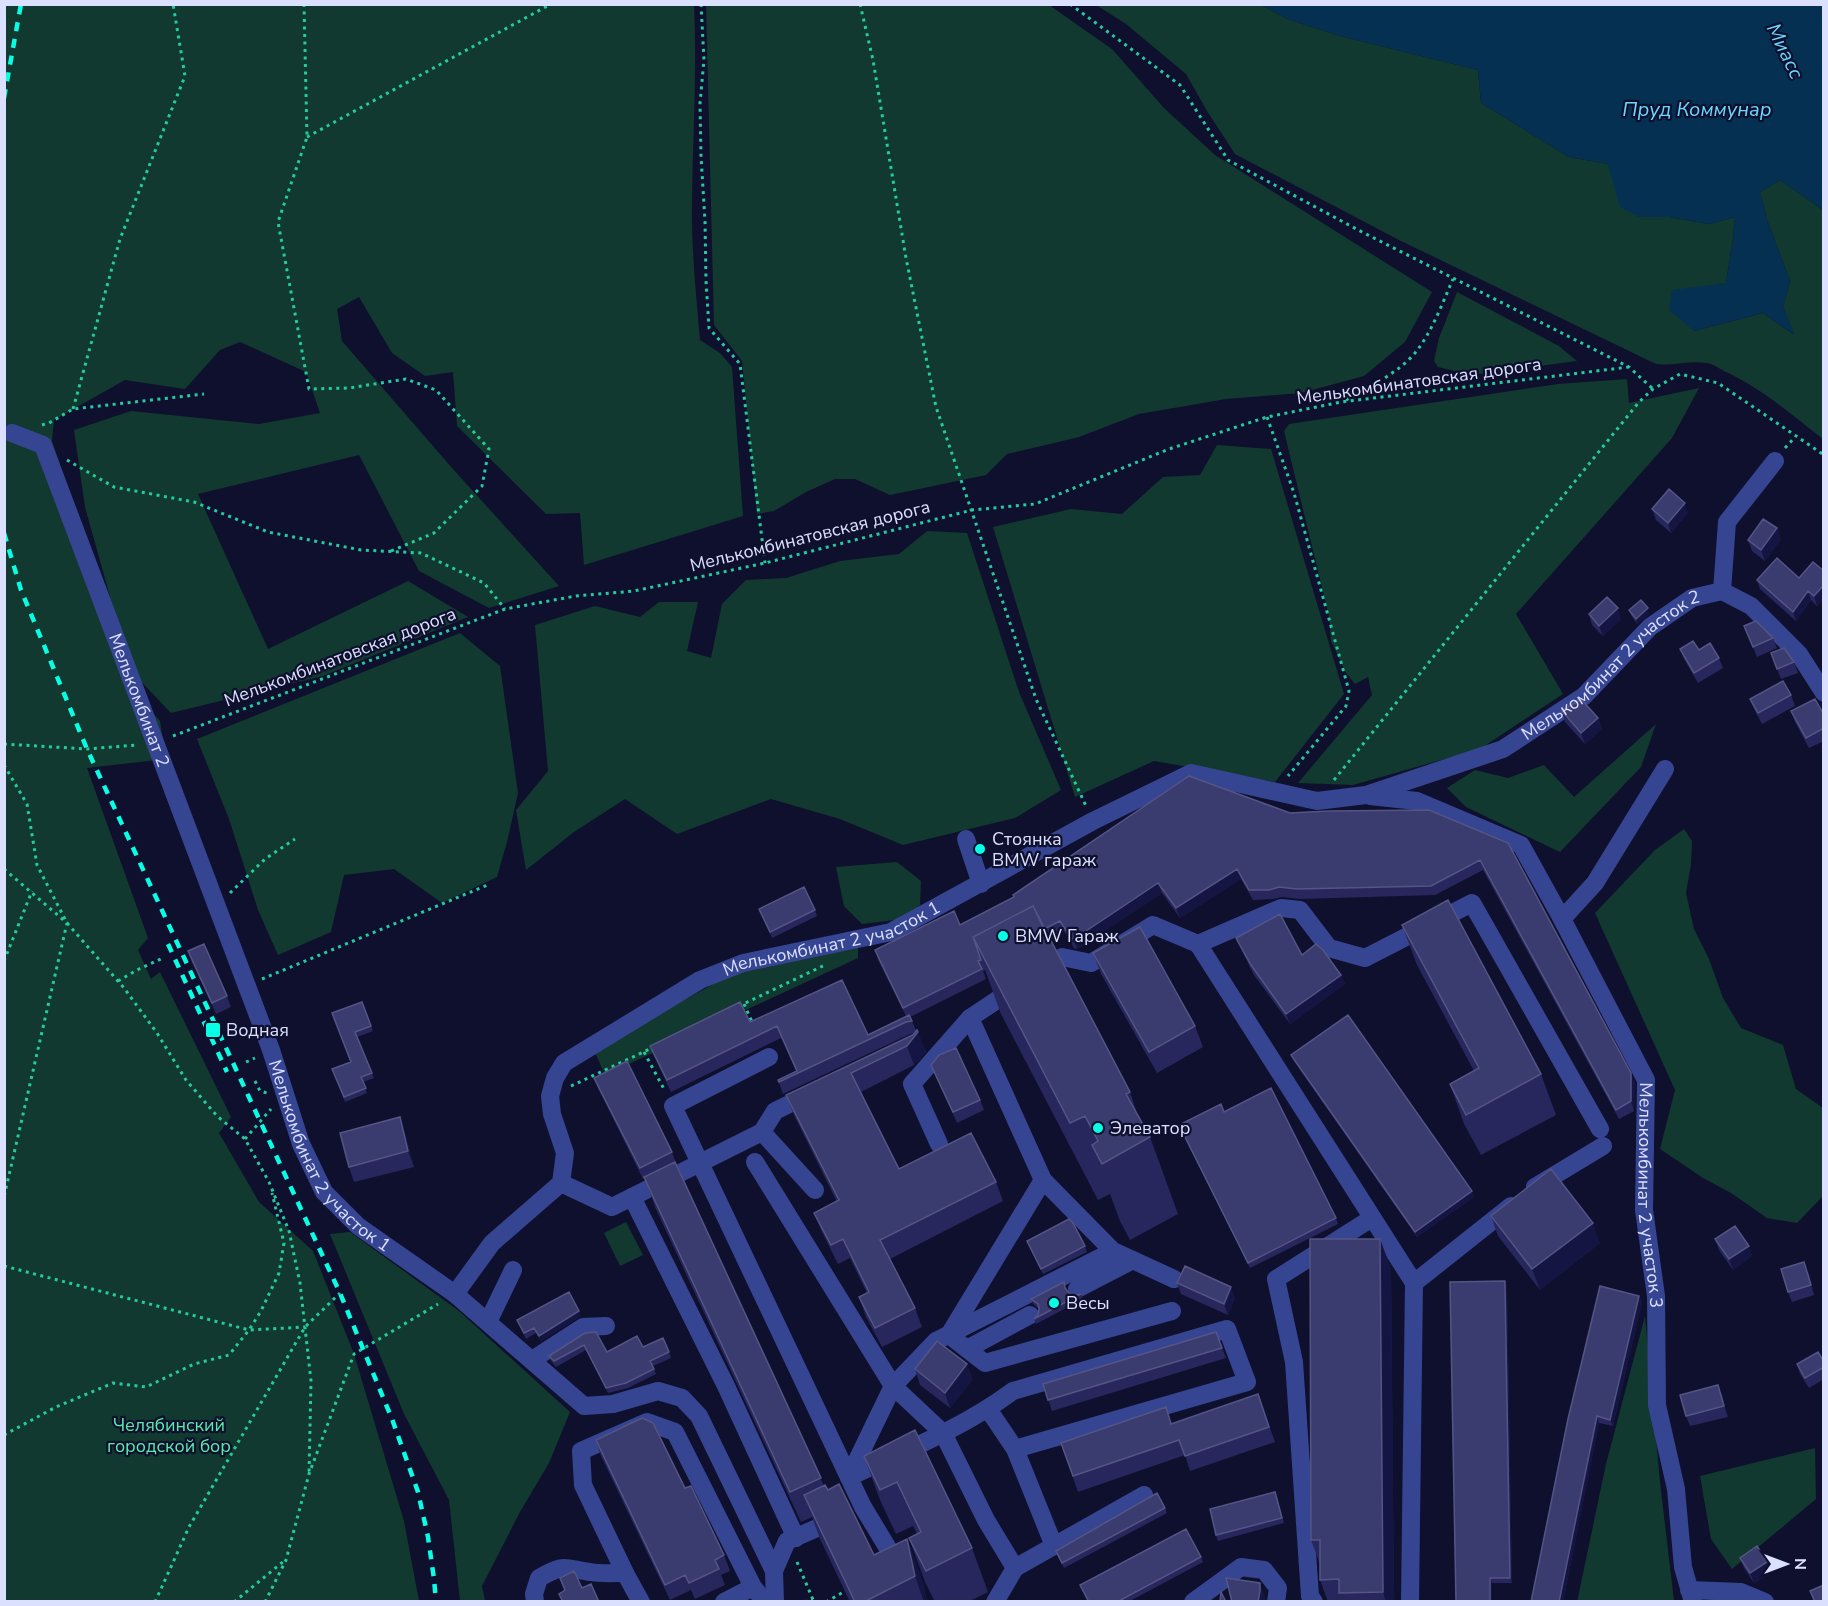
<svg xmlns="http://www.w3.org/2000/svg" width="1828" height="1606" font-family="'Nunito Sans',sans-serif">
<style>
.green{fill:#11392f;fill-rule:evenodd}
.water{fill:#053051}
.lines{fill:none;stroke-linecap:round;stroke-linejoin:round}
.path{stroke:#24cb9f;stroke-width:3;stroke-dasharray:3 4.5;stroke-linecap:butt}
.minor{stroke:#364592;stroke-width:18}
.rail{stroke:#08ffe5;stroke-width:4.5;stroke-dasharray:9 8;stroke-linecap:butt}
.wall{fill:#27275d}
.shaded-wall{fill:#151543}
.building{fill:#3a3b6f;stroke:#545585;stroke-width:1.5}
.poi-dot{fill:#08ffe5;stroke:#0f102e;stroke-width:2}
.labels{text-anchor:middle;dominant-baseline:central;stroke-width:4.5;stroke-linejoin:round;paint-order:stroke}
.street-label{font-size:18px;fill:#dce0ff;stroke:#0f102e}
.poi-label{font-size:18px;fill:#dce0ff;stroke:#0f102e;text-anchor:start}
.park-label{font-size:18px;fill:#5becaa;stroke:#0f102e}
.water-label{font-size:20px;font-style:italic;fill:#6ad9ff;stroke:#0f102e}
</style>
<rect width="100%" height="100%" fill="#0f102e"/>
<path class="green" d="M5,5H694C697,69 693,133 692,198C691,245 696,293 700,340L720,353L732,367L743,516L584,565L580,513L546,514L457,426L453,372L425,376L392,353L359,297L337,309L342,341L452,468L559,586L489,608L419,571L359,455L198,494L268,649L408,581L468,617L323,676L171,713L132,672L140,698L160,721L166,759L87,768L148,938L138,950L151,979L160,972L231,1117L219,1133L259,1202L313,1251L354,1354L404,1521L419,1601L5,1602ZM240,342L306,372L320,413L259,424L131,411L74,430L85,507L129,665L52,441L54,420L125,380L185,389L220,350Z
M706,5H1049L1112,49L1164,108L1215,155L1432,292L1405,342L1364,376L1301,393L1226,399L1139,414L1079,437L1007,454L986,475L890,495L855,479H835L806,492L774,511L757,514L742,361L714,325Z
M1096,5H1261L1290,20L1340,36L1478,70L1481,103L1569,157L1608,164L1639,217H1669L1709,224L1735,217L1733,239L1726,283L1694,331L1763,313L1793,334L1783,307L1790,281L1767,220L1760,192L1780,180L1823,210V439C1791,414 1761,388 1724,371C1719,368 1713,364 1707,363C1690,360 1673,366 1656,364L1399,240L1235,154L1207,111L1186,74L1126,24Z
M1457,292L1559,346L1577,361L1471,375L1438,367L1434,361L1439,338Z
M1627,379L1629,403L1699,388L1672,438L1516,614L1563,694L1480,749L1353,785L1298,783L1372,695L1368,677L1355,684L1346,673L1331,641L1329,616L1284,431L1289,424L1558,384Z
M1217,445L1271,449L1344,694L1275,782L1154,761L1075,797L993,527L1071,509L1122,514L1163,477L1200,475Z
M927,531L967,533L1019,692L1061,790L1015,818L903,845L840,819L771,799L677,834L625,799L574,832L526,870L516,810L548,771L535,625L595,606L640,617L659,602H698L687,651L711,658L722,604L746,580L786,578L840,561L899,554Z
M460,633L500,666L518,793L507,842L497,877L442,903L394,869L344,875L331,932L278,955L258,910L229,819L197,739Z
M1656,724L1641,767L1560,852L1466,807L1447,788L1475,770L1508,778L1544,765L1574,797Z
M1684,829L1692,841L1691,864L1686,893L1694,929L1709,959L1723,998L1741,1028L1783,1045L1796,1089L1823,1108V1196L1797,1223L1767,1218L1731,1193L1703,1178L1660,1149L1675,1090L1595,913L1655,850Z
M897,862L921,881L920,905L904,919L862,924L844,906L836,867Z
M858,946V958L605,1075L594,1050L735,972Z
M626,1222L643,1255L620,1266L604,1233Z
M350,1232L459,1311L570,1412L549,1463L520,1512L482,1586L485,1601H460L449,1500L404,1414L330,1234Z
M1645,1316L1660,1482L1674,1601L1577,1602L1606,1464Z
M1815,1448L1816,1499L1732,1569L1711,1539L1700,1476Z"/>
<path class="water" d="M1261,5H1823V210L1780,180L1760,192L1767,220L1790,281L1783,307L1795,335L1763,313L1694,331L1669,310L1672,290L1726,283L1733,239L1735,217L1709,224L1669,217H1639L1620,207L1608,164L1569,157L1481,103L1478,70L1340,36L1290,20Z"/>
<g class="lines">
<path class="path" d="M304,4L307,137L278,222L309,389L349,388L406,379L436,390L489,449L482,486L434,533L391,551
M701,4L704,60L700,103L701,156L705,221L706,281L709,328L740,364L765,563
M860,4L873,60L906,258L936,407L1036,699L1086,806
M1070,4L1180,85L1228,160L1362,232L1629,367L1653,389
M307,137L551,4
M1346,400C1368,388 1398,373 1415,353C1432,332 1442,304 1453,279
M73,409L120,239L185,76L173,4
M1267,417L1294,493L1349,691L1346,706L1288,776
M42,425L49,423L73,409L204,394
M1785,448L1796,436
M67,460L114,487L194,502L268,532L361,550L421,553L484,583L505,609
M173,736L505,609L576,596L634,591L765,563L972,510L1035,504L1169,449L1267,417L1341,402L1629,367
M4,744L87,749L137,745
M4,765L27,804L37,865L67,923L124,988L157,1033L186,1080L217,1116L245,1139L269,1182L289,1231L300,1283L311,1381L309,1474
M1334,780L1639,402L1653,389L1680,374L1718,383L1824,455
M4,869L67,923L4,1197
M230,893L265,859L295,839
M4,961L32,891
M262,979L490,884
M118,981L139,969L163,958
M744,1004L753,1024
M739,1006L825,965
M644,1052L665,1091
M246,1062L255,1058
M255,1081L260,1091L267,1093
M571,1086L654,1047
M245,1139L271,1109
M4,1266L249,1330L305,1327
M4,1435L56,1407L113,1383L146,1387L194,1364L229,1355L249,1330L261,1311L279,1273L284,1243L272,1193
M797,1562L814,1602
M155,1602L189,1527L305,1327L340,1293
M234,1602L284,1561
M265,1602L286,1560L309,1474L354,1354L438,1304
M804,1602L813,1599
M826,1602L847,1590"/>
<g class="minor">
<path id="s1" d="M12,433L43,445L271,1050L301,1144L324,1192L358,1226L455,1294L584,1406L613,1404L658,1391L682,1398L699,1416L774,1571L775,1602"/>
<path d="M1722,591L1727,522L1775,461"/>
<path id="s2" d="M1370,796L1417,801L1521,845L1562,919L1646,1080L1644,1210L1656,1296L1657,1405L1676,1489L1683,1567L1693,1602"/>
<path d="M966,839L981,884"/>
<path d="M1562,919L1595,883L1665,769"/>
<path d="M1198,944L1414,1283L1410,1602"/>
<path d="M1041,971L1062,957L1091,963L1153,925L1198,944L1281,908L1300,910L1329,948L1365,958L1472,903L1600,1129"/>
<path d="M1015,988L970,1018L1043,1180L1113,1251L1174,1279"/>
<path d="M769,1057L673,1106L863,1507L898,1565"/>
<path d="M762,1132L815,1190"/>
<path d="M939,1144L912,1084L970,1018"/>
<path d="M755,1162L893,1386L943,1433L986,1520L1015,1568L995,1602"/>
<path d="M1043,1180L949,1335L985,1363L1172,1311"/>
<path d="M561,1183L612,1207L762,1132L775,1111L812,1093"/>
<path d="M1535,1187L1603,1146"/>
<path d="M632,1197L726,1386L796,1538"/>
<path d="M1414,1283L1511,1206"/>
<path d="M1077,1289L1133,1260"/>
<path id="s3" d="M455,1294L492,1243L561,1183L565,1153L552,1114L550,1096L555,1078L564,1063L700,980L743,963L891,932L1093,821L1191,773L1317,801L1366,795L1503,749L1584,696L1650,627L1692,598L1722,591L1751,606L1799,654L1824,693"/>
<path d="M488,1322L513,1270"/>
<path d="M967,1349L1030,1315"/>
<path d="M532,1360L583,1327L606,1326"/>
<path d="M988,1409L1015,1449L1054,1546"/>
<path d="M849,1477C905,1451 963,1428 1013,1391L1227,1329L1247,1382L1015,1449"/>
<path d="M849,1477L893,1386L936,1341L1113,1251"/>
<path d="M1015,1568L1144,1495"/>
<path d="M774,1571L787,1541L838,1519"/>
<path d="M625,1573L583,1485L581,1451L647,1422L675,1432L753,1587L765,1602"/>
<path d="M1689,1590L1741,1592L1765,1602"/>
<path d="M535,1602L534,1594L539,1578C565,1563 563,1568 590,1572C601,1574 614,1573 625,1573L641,1602"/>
<path d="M724,1602L753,1587"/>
<path d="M1193,1602L1241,1567L1264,1570L1278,1588L1276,1602"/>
<path d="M1314,1602L1310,1596L1294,1362L1276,1279L1372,1218"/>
</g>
<path class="rail" d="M4,98L21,4
M4,533L21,590L87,749L340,1293L392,1419L418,1492L428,1537L434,1579L436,1602
M168,944L227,1072"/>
</g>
<path class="wall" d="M1652,509L1688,513L1671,533L1656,520Z
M1777,528L1781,539L1765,561L1752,551L1748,540Z
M1824,571V598L1817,606L1811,600L1796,621L1760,589L1757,580L1799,578Z
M1629,610L1649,614L1637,624L1631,615Z
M1589,614L1621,619L1603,636L1592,625Z
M1744,626L1773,638L1777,648L1757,657Z
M1680,649L1719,658L1723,668L1698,683L1684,659Z
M1771,653L1794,662L1798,673L1781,679Z
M1791,695L1795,706L1762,724L1754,709L1750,699Z
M1562,711L1598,718L1602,729L1585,744L1565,722Z
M1791,711L1824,715V741L1809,748L1795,722Z
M1290,813L1508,843L1635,1083L1634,1111L1619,1119L1483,870L1435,895L1300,899L1282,897L1273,899L1253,900L1241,879L1180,918L1162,893L1077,949L1074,948L1064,931L1049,938L1130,1092L1138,1116L1150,1137L1178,1214L1130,1240L1120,1221L1110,1194L1098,1200L1001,1014L985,970L983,971L986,979L910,1017L926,1052L914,1065L861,1092L899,1169L996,1182L1003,1201L890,1259L915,1308L922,1327L882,1347L866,1317L859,1297L867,1293L850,1258L838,1264L822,1232L814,1213L837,1202L794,1115L786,1095L914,1033L910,1034L783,1094L778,1080L796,1071L781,1038L671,1092L655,1058L650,1046L750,1022L868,1035L906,1016L878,960L875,950L960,925Z
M759,909L815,910L817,916L772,938Z
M1402,925L1541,1074L1556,1115L1481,1155L1464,1124L1450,1084L1474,1071L1417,965Z
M1236,938L1302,955L1341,975L1345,984L1290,1024L1254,975L1240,947Z
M188,951L227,996L231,1007L216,1014L192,962Z
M1093,953L1195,1026L1203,1047L1157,1073L1101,974Z
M362,1002L373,1031L357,1037L374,1078L363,1082L367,1093L345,1102L332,1069L351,1062L332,1013Z
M1291,1055L1474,1197L1417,1237L1293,1060Z
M931,1065L980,1100L984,1110L957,1123L935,1075Z
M594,1078L672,1152L676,1163L824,1486L828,1490L874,1555L907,1539L923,1583L927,1602H850L820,1539L812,1517L801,1522L655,1207L645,1178L643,1179L598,1088Z
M1224,1112L1336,1218L1338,1224L1250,1268L1179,1125Z
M405,1133L414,1167L354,1182L349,1167Z
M1491,1216L1600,1243L1540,1290L1498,1236Z
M1380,1239L1391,1269L1394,1602H1328L1320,1580V1564L1311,1540Z
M1715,1239L1749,1246L1752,1256L1733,1270L1719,1250Z
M1027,1241L1085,1246L1087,1252L1043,1274Z
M1808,1272L1814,1295L1792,1302L1788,1292Z
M1064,1282L1066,1290L1069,1293L1074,1295L1081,1294L1083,1299L1036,1324L1034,1319L1038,1315L1039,1309L1033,1304L1031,1299Z
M1177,1283L1235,1298L1228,1315L1181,1294Z
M1507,1286L1512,1583H1492L1456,1602Z
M1639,1296L1642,1302L1613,1426L1599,1423L1563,1602H1531Z
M581,1316L541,1341L536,1333L526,1339L517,1320Z
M1216,1332L1226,1358L1052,1411L1043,1384Z
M585,1333L607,1352L643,1347L669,1352L671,1358L653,1366L656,1374L628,1388L608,1393L586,1350L556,1367L551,1361L549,1356Z
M1824,1362V1379L1809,1388L1800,1374L1797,1364Z
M915,1369L973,1379L950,1408L920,1385Z
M1718,1385L1728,1417L1690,1426L1686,1416Z
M1258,1394L1275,1442L1190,1471L1185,1455L1078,1492L1061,1443L1172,1424Z
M915,1430L972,1548L988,1592L968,1602H935L925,1582L909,1538L917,1534L913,1526L896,1534L880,1500L864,1456Z
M596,1440L685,1488L724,1555L730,1571L721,1575L725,1585L695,1599L691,1590L670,1600L601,1456Z
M1277,1497L1284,1523L1218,1541L1216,1535Z
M1165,1508L1167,1513L1064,1568L1058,1557L1056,1551Z
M1201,1557L1203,1562L1128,1602H1088L1080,1585Z
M1740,1558L1767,1562L1771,1572L1754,1583L1744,1568Z"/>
<path class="shaded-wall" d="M1685,503L1688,513L1671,533L1668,523Z
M1777,528L1781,539L1765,561L1761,550Z
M1824,585V598L1817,606L1814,596Z
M1808,591L1811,600L1796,621L1793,612Z
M1618,608L1621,619L1603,636L1599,626Z
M1648,608L1649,614L1637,624L1636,619Z
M1598,718L1602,729L1585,744L1581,733Z
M1237,869L1241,879L1180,918L1176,908Z
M1158,883L1162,893L1077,949L1074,939Z
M1341,975L1345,984L1290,1024L1286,1014Z
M918,1032L926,1052L914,1065L907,1046Z
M1631,1073L1635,1083L1634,1111L1631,1101Z
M400,1117L405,1133L414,1167L408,1151Z
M1472,1191L1474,1197L1417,1237L1415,1232Z
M1593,1223L1600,1243L1540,1290L1532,1269Z
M1380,1239L1391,1269L1394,1602H1386L1383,1592Z
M1749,1246L1752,1256L1733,1270L1729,1259Z
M1505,1281L1507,1286L1512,1583L1510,1578Z
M1231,1287L1235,1298L1228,1315L1224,1304Z
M1639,1296L1642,1302L1613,1426L1610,1420Z
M579,1311L581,1316L541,1341L539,1336Z
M967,1364L973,1379L950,1408L945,1393Z
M1718,1385L1722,1395L1728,1417L1724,1406Z
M1597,1416L1599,1423L1563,1602H1559Z
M907,1539L923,1583L927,1602H924L915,1576Z
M1767,1562L1771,1572L1754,1583L1750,1573Z
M1490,1578L1492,1583V1602H1490Z
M1260,1583L1265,1598V1602H1258Z"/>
<path class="building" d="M1669,489L1685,503L1668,523L1652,509Z
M1763,519L1777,528L1761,550L1748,540Z
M1777,558L1799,578L1813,562L1824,571V585L1814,596L1808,591L1793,612L1757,580Z
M1607,597L1618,608L1599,626L1589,614Z
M1641,600L1648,608L1636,619L1629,610Z
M1756,621L1773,638L1753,647L1744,626Z
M1693,641L1699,650L1710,643L1719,658L1694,673L1680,649Z
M1784,648L1794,662L1777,669L1771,653Z
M1783,681L1791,695L1758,713L1750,699Z
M1581,699L1598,718L1581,733L1562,711Z
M1815,699L1824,715V728L1806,738L1791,711Z
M1189,776L1290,813L1329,811L1429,810L1508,843L1631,1073V1101L1616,1110L1480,860L1431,886L1297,889L1279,887L1269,890H1249L1237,869L1176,908L1158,883L1074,939L1071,938L1060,921L1044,929L1033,906L973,937L981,960L978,961L982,969L903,1008L875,950L954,911L960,925L1014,897L1013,895Z
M804,887L815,910L770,932L759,909Z
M1448,900L1541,1074L1466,1115L1450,1084L1479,1068L1402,925Z
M1033,906L1130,1092L1126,1094L1150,1137L1102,1164L1092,1145L1098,1141L1085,1116L1070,1123L973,937Z
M1280,914L1302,955L1316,944L1323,950L1341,975L1286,1014L1251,965L1236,938Z
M1140,927L1195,1026L1149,1052L1093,953Z
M204,944L227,996L212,1003L188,951Z
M842,980L868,1035L909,1015L912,1021L906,1022L779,1082L778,1080L797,1071L777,1026L667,1080L650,1046L740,1002L750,1022Z
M362,1002L371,1026L355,1032L372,1073L361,1077L366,1088L344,1097L332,1069L351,1062L332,1013Z
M1348,1015L1472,1191L1415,1232L1291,1055Z
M917,1030L918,1032L907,1046L851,1073L899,1169L971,1133L996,1182L880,1240L915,1308L875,1328L859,1297L869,1292L843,1239L831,1245L814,1213L839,1200L786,1095L913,1035Z
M956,1048L980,1100L953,1112L931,1065L939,1055Z
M627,1061L672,1152L640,1168L594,1078Z
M1271,1088L1336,1218L1248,1263L1179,1125L1221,1104L1224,1112Z
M400,1117L408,1151L349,1167L340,1133Z
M675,1162L821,1478L790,1492L644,1177Z
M1551,1169L1593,1223L1532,1269L1491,1216Z
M1069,1219L1073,1223L1085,1246L1041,1269L1027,1241Z
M1735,1226L1749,1246L1729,1259L1715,1239Z
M1310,1239H1380L1383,1592L1339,1593V1579L1320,1580V1540H1311Z
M1804,1262L1811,1285L1788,1292L1781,1269Z
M1185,1266L1231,1287L1224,1304L1177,1283Z
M1505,1281L1510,1578H1490V1602H1456L1450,1282Z
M1064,1282L1065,1288L1069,1293L1074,1295L1081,1294L1034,1319L1038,1315L1039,1309L1038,1304L1031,1299Z
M1600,1286L1639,1296L1610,1420L1597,1416L1559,1602H1531L1568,1419Z
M569,1292L579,1311L539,1336L534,1328L524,1333L517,1320Z
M596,1332L607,1352L637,1336L643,1347L663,1338L669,1352L650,1361L654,1369L626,1383L606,1388L584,1345L554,1361L549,1356L585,1333Z
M1216,1332L1222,1348L1048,1400L1043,1384Z
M937,1341L967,1364L945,1393L915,1369Z
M1818,1352L1824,1362V1367L1805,1378L1797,1364Z
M1718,1385L1724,1406L1686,1416L1680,1395Z
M1258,1394L1269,1427L1185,1456L1179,1440L1073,1476L1061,1443L1166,1407L1171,1424Z
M642,1418L653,1423L685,1488L691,1486L724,1555L715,1560L719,1569L689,1583L685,1575L665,1585L596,1440Z
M915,1430L972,1548L926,1571L909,1538L921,1532L897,1482L880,1490L864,1456Z
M839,1484L874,1555L907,1539L915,1576L864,1602H855L804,1495L825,1485L828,1490Z
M1275,1492L1282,1518L1216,1535L1210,1509Z
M1157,1493L1165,1508L1062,1563L1056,1551Z
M1186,1529L1201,1557L1117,1602H1089L1080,1585Z
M1757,1546L1767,1562L1750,1573L1740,1558Z
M574,1571L582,1588L591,1584L599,1602H563L559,1594L565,1590L560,1578Z
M1226,1578L1260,1583V1591L1258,1602H1232Z
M1824,1585V1602H1815L1810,1591Z
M1221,1592L1226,1602H1220Z"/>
<g class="poi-dot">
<circle cx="980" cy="849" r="6"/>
<circle cx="1003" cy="936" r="6"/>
<rect x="205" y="1022" width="16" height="16" rx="3"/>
<circle cx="1098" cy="1128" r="6"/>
<circle cx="1054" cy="1303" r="6"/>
</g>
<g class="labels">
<g class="street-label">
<text transform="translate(1419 381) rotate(-8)">Мелькомбинатовская дорога</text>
<text transform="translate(810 536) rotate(-14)">Мелькомбинатовская дорога</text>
<text transform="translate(340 657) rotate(-21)">Мелькомбинатовская дорога</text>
<text stroke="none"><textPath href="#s3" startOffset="1437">Мелькомбинат 2 участок 2</textPath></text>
<text stroke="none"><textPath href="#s1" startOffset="306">Мелькомбинат 2</textPath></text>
<text stroke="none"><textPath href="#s3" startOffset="578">Мелькомбинат 2 участок 1</textPath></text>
<text stroke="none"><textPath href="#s1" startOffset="804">Мелькомбинат 2 участок 1</textPath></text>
<text stroke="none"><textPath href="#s2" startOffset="542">Мелькомбинат 2 участок 3</textPath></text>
</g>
<g class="poi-label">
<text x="992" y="839">Стоянка<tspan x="992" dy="21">BMW гараж</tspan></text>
<text x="1015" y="936">BMW Гараж</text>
<text x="226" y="1030">Водная</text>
<text x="1110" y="1128">Элеватор</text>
<text x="1066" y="1303">Весы</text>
</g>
<g class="park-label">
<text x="169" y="1425">Челябинский<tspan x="169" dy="21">городской бор</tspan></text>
</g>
<g class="water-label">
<text transform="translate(1785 51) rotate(64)">Миасс</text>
<text x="1697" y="109">Пруд Коммунар</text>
</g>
</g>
<rect width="1828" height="1606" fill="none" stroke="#dce0ff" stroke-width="12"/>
<g transform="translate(1786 1564) rotate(90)" stroke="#0f102e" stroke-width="4.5" paint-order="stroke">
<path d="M0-4.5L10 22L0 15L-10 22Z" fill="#dce0ff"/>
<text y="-9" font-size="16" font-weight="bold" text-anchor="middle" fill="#dce0ff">N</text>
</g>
</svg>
